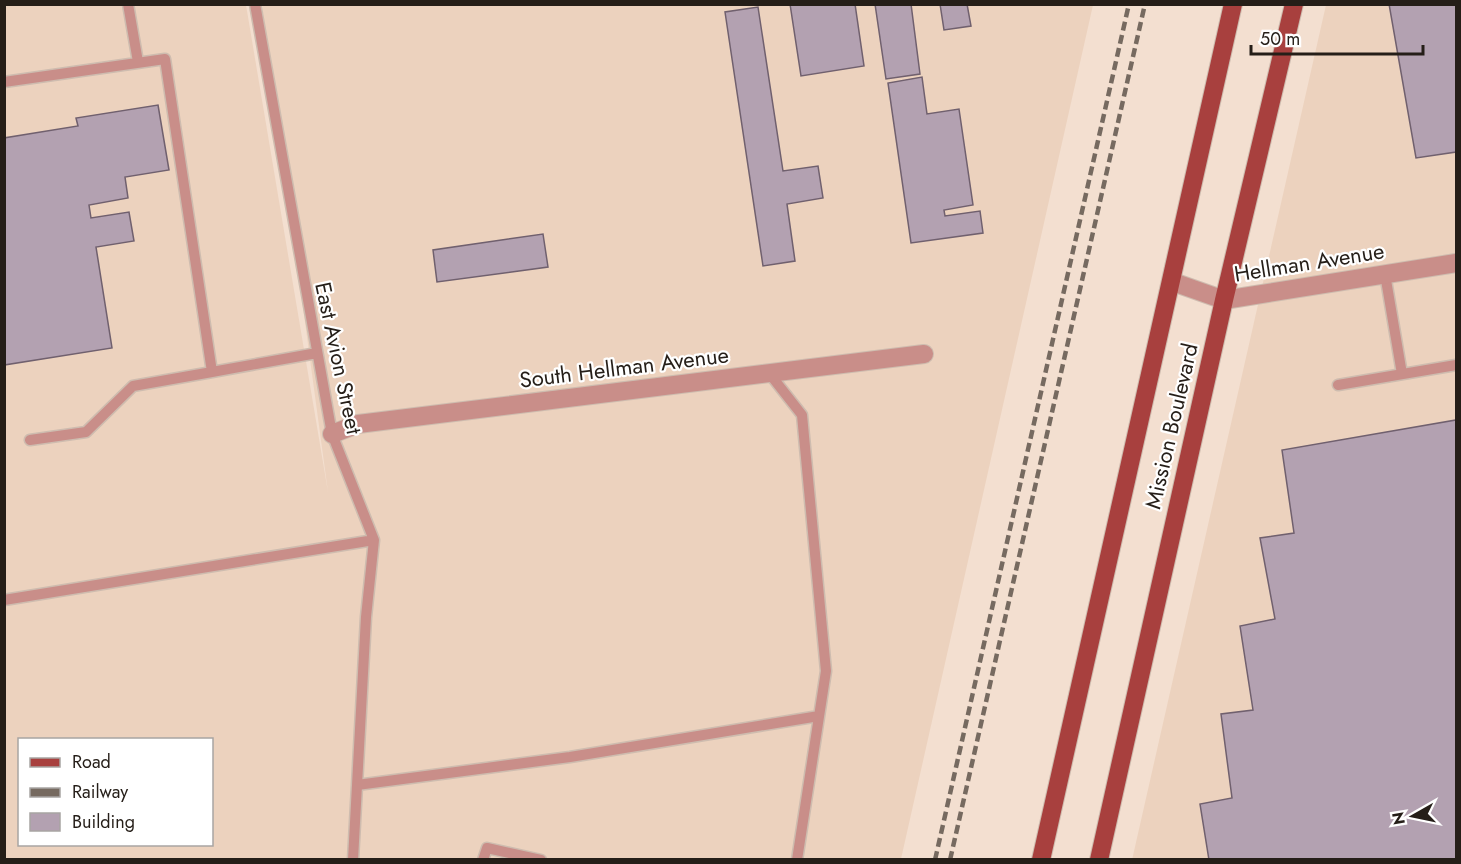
<svg xmlns="http://www.w3.org/2000/svg" width="1461" height="864" font-family="Jost,sans-serif">
<style>
.built{fill:#ecd2be;fill-rule:evenodd}
.building{fill:#b3a1b1;stroke:#70606e;stroke-width:1.5}
.lines{fill:none;stroke-linecap:round;stroke-linejoin:round}
.lane-casing{stroke:#cebcaf;stroke-width:13}
.street-casing{stroke:#cebcaf;stroke-width:20}
.primary-casing{stroke:#cebcaf;stroke-width:20}
.lane{stroke:#c98e89;stroke-width:10}
.street{stroke:#c98e89;stroke-width:18}
.primary{stroke:#a8403e;stroke-width:18}
.rail{stroke:#766a60;stroke-width:4.5;stroke-dasharray:9 4.5;stroke-linecap:butt}
.labels{text-anchor:middle;dominant-baseline:central;stroke-width:4.5;stroke-linejoin:round;paint-order:stroke}
.street-label{font-size:22px;fill:#251e18;stroke:#fff}
</style>
<rect width="100%" height="100%" fill="#f3dfd0"/>
<path class="built" d="M5,5H246L328,492L262,5H1093L901,859L5,860ZM20,740H212V844H20Z
M1326,5H1456V859L1132,860Z"/>
<path class="building" d="M790,4H855L864,66L801,76Z
M875,4H911L920,74L886,79Z
M940,4H967L971,26L944,30Z
M1389,4H1456V152L1416,158Z
M758,7L783,171L818,166L823,198L787,204L795,261L763,266L725,12Z
M922,77L927,114L959,109L973,205L944,210L945,216L980,211L983,233L911,243L888,83Z
M158,105L169,170L125,177L128,198L89,205L91,218L129,212L134,241L96,247L112,348L4,365V138L78,126L76,118Z
M543,234L548,267L437,282L433,250Z
M1456,420V860H1209L1200,804L1232,798L1221,714L1253,710L1240,626L1275,619L1260,538L1294,533L1282,450Z"/>
<g class="lines">
<defs>
<path id="lane" d="M128,4L138,62
M255,4L332,434L374,540L366,617L353,860
M4,82L165,59L212,372L317,353
M1385,274L1402,374
M769,373L802,415L826,671L797,860
M1338,385L1456,365
M30,440L86,432L133,386L212,372
M4,600L374,540
M357,785L570,757L819,716
M483,860L487,848L541,860"/>
<path id="street" d="M1173,282L1224,300L1456,263
M332,434L358,424L924,354"/>
<path id="primary" d="M1041,860L1233,4
M1099,860L1224,300L1294,4"/>
</defs>
<use href="#lane" class="lane-casing"/>
<use href="#street" class="street-casing"/>
<use href="#primary" class="primary-casing"/>
<use href="#lane" class="lane"/>
<use href="#street" class="street"/>
<use href="#primary" class="primary"/>
<path class="rail" d="M935,860L1129,4
M950,860L1145,4"/>
</g>
<g class="labels">
<g class="street-label">
<text transform="translate(1309 262) rotate(-9)">Hellman Avenue</text>
<text transform="translate(339 358) rotate(78)">East Avion Street</text>
<text transform="translate(624 367) rotate(-7)">South Hellman Avenue</text>
<text transform="translate(1171 426) rotate(-77)">Mission Boulevard</text>
</g>
</g>
<rect width="1461" height="864" fill="none" stroke="#251e18" stroke-width="12"/>
<rect x="18" y="738" width="195" height="108" fill="#ffffff" stroke="#a8a5a3" stroke-width="1.5"/>
<rect x="30" y="758" width="30" height="9" fill="#a8403e" stroke="#a8a5a3" stroke-width="1.5"/>
<text x="72" y="768" font-size="18" fill="#251e18">Road</text>
<rect x="30" y="788" width="30" height="9" fill="#766a60" stroke="#a8a5a3" stroke-width="1.5"/>
<text x="72" y="798" font-size="18" fill="#251e18">Railway</text>
<rect x="30" y="813" width="30" height="18" fill="#b3a1b1" stroke="#a8a5a3" stroke-width="1.5"/>
<text x="72" y="828" font-size="18" fill="#251e18">Building</text>
<g transform="translate(1413 816) rotate(261)" stroke="#ffffff" stroke-width="4.5" paint-order="stroke">
<path d="M0-4.5L10 22L0 15L-10 22Z" fill="#251e18"/>
<text y="-9" font-size="16" font-weight="bold" text-anchor="middle" fill="#251e18">N</text>
</g>
<path d="M1251 45v9h172v-9" fill="none" stroke="#251e18" stroke-width="3"/>
<text x="1260" y="45" font-size="18" fill="#251e18" stroke="#ffffff" stroke-width="4.5" paint-order="stroke">50 m</text>
</svg>
